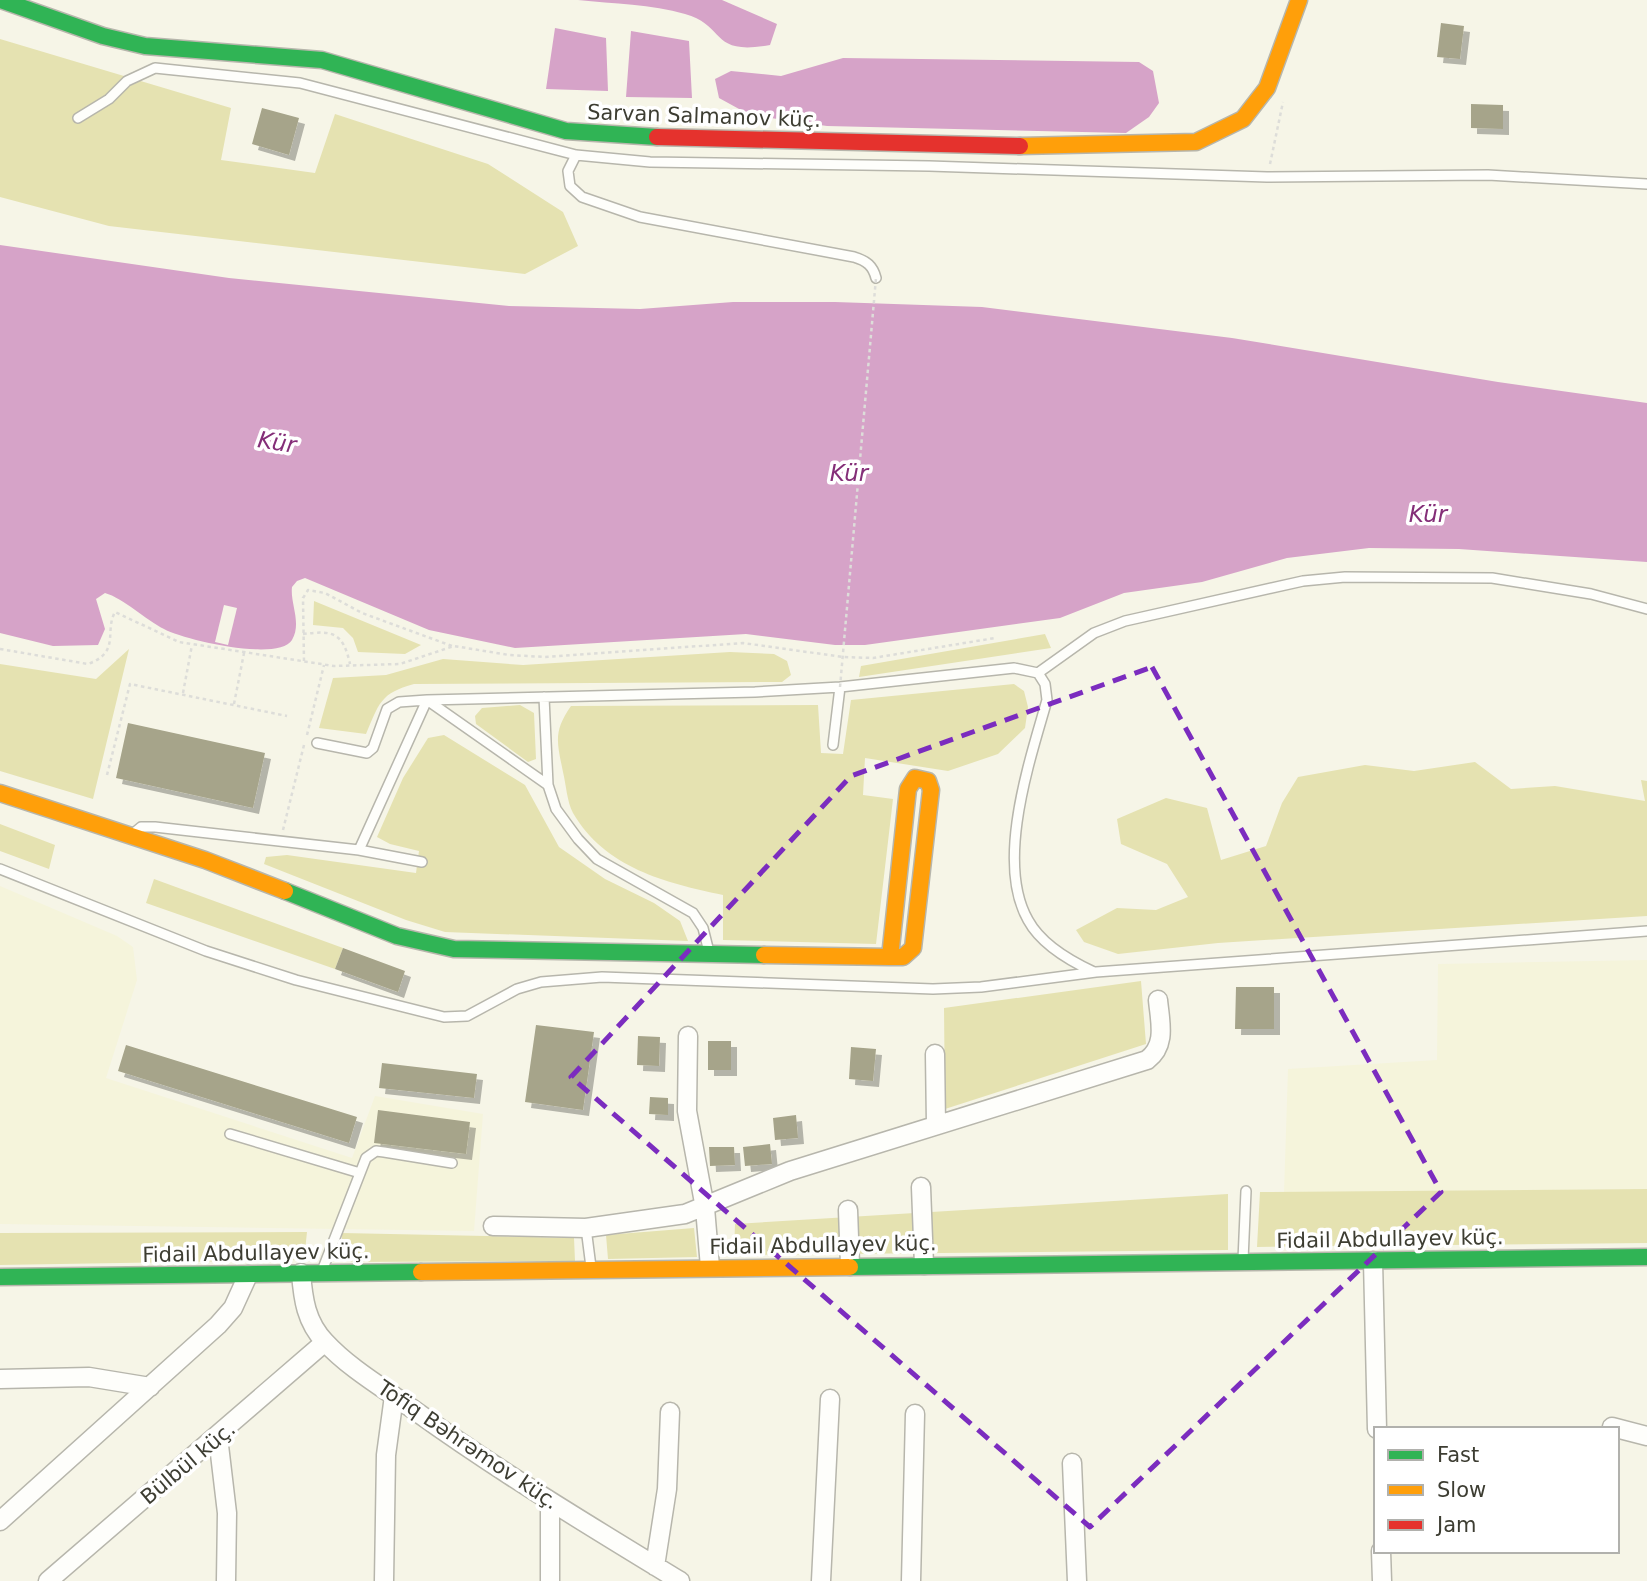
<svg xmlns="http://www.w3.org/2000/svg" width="1647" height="1581" font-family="'DejaVu Sans',sans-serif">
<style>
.built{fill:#f5f4db}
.green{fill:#e5e2b1}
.water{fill:#d6a3c8}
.pier{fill:#f6f5e7}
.building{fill:#a6a48a;filter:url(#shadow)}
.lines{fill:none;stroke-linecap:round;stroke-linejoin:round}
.lane-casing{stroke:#b7b6ac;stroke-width:12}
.street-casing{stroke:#b7b6ac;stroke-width:21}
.fast-casing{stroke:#b7b6ac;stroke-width:19}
.slow-casing{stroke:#b7b6ac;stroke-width:19}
.jam-casing{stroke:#b7b6ac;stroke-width:19}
.path{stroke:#ddddd9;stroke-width:2.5;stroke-dasharray:3.5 3.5;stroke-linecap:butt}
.lane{stroke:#fefefb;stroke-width:9}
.street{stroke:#fefefb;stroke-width:18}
.fast{stroke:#30b455;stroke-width:16}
.slow{stroke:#ff9f0a;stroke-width:16}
.jam{stroke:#e5322d;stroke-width:16}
.path-bridge{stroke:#ddddd9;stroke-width:2.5;stroke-dasharray:3.5 3.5;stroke-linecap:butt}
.marked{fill:none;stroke:#7b2cbf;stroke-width:5;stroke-dasharray:14 9;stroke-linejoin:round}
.labels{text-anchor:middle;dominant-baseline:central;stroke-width:7;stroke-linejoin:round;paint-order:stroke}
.street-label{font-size:21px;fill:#3d3d32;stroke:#fff}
.water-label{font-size:23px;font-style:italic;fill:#842e78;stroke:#fff}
</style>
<defs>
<filter id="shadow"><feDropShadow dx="6" dy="6" stdDeviation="0" flood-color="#0004"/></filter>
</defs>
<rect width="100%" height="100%" fill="#f6f5e7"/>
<path class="built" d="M0,886L117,936L133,947L137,980L106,1078L352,1158L375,1096L483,1114L474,1231L0,1224Z
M1647,960V1189L1284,1193L1288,1069L1437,1060L1438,964Z"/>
<path class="green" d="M0,39L231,108L221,160L315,173L335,114L488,164L563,212L578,246L525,274L109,226L0,197Z
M314,601L421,645L405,654L358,652L353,638L343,628L313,625Z
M1045,634L1051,648L859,677L861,666Z
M129,649L93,799L0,771V664L96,679Z
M730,652L774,654L787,661L791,675L782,682L414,684C380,693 379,704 366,734L319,728L333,678L386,675L443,659L523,665Z
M1014,684L1024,691L1028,707L1025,728L998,754L948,771L865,758L863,795L893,799L876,944L723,940V895C666,883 605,868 573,813C567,802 566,784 563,772C557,742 553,732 571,706L818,705L821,753L843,754L851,700Z
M520,705L534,713L536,759L528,762L476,724L475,716L482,708Z
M444,735L525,785L559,847L605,879L654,903L680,921L688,941L445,932L406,920L264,864L266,857L287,855L416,873L419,851L390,844L377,837L403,778L428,738Z
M1475,762L1511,789L1555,786L1645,801L1641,780L1647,781V916L1218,943L1118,954L1084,942L1076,930L1117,908L1156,910L1188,897L1167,864L1121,844L1117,819L1166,798L1207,808L1221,860L1266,846L1282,803L1298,777L1365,765L1414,771Z
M0,824L55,845L49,869L0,851Z
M154,879L343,948L335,969L146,903Z
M1141,981L1146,1044L945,1109L944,1008Z
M1647,1189V1243L1257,1247L1260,1192Z
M1228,1194V1250L734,1255L735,1224Z
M694,1228L697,1257L608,1259L606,1235Z
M307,1232L304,1260L0,1265V1233Z
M342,1233L574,1238L575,1261L342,1262Z"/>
<path class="water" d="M578,0H722L777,24L770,45C709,56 727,26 685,14C652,4 613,4 578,0Z
M555,28L606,38L608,91L546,89Z
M631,31L689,41L692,98L626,97Z
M843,58L1139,62L1153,71L1159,103L1149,117L1126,133L827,126L750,115L719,98L715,79L731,71L781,76Z
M0,245L229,278L509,306L640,309L733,302H835L982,307L1232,338L1498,382L1647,403V562L1459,549L1369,548L1287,558L1202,582L1124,593L1060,618L865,645H835L746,634L515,648L429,630L305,578L297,581L292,587C290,603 302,623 292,640C279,662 184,640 164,629C146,620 123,598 105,593L96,599L105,629L98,645L53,646L0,633Z"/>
<path class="pier" d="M224,605L237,608L228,645L215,642Z"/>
<path class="building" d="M1441,23L1464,26L1460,59L1437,57Z
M1471,104L1503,105V129L1471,128Z
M262,108L299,118L289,155L252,144Z
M128,723L265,753L253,808L116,778Z
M343,948L405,971L398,992L335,969Z
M1236,987H1274V1029H1235Z
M536,1025L594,1032L583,1110L525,1102Z
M638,1036L660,1037L659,1066L637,1065Z
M708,1041H731V1070H708Z
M126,1045L357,1117L349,1143L118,1071Z
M851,1047L876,1049L873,1081L849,1079Z
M382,1063L477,1074L474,1098L379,1088Z
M650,1097L668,1098V1115L649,1114Z
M378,1110L470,1122L466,1154L374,1143Z
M796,1115L798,1138L775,1140L773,1118Z
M770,1144L772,1164L745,1166L743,1147Z
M709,1147H734L735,1165L710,1166Z"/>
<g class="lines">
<defs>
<path id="lane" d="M78,118L109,99L127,81L155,68L300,83L576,155L650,162L929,166L1267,177L1488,175L1647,184
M576,155L568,171L570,186L582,197L640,217L854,257C867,261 873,266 876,278
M1038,673L1094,633L1125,621L1303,581L1345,577L1492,578L1591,594L1647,609
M544,697L548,785L556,809L578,839L597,859L693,913L703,928L709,952
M317,743L367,753L373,748L387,709L399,702L427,700L548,785
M833,745L840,687
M135,832L141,827H155L359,850L422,862
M359,850L427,700L755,692L840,687L1014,668L1038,673L1045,684L1047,700C1030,760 995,862 1028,920C1041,944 1070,961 1094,972
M0,869L206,951L296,980L444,1017L467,1016L517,989L541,982L602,977L933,989L981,987L1096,972L1647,931
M230,1134L360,1173
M586,1228L591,1267
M1243,1260L1246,1191
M322,1271L366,1158L376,1151L384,1152L452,1163"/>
<path id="street" d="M688,1036L687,1111L705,1208L710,1267
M935,1054L936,1125
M921,1187L924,1265
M848,1210L850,1265
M493,1226L586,1228L685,1214L790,1171L1147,1060C1167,1045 1160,1022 1158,1000
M1373,1261L1377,1429
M301,1273C303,1299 306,1322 325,1342C350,1369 385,1389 414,1410C500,1472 590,1526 680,1581
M0,1379L89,1377L150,1387
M1612,1427L1647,1436
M218,1437L227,1513L226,1581
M1072,1463L1077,1581
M0,1521L218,1325L233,1308L248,1275
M1381,1551L1382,1581
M655,1566L667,1489L670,1412
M48,1581L325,1342
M384,1581L386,1455L394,1396
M550,1581V1501
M821,1581L830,1399
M911,1581L915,1414"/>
<path id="fast" d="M1,0L103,36L145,46L322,60L566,131L657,137
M285,891L397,936L454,949L764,955
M850,1267L1647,1257
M0,1277L421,1272"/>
<path id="slow" d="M1020,146L1196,142L1243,119L1267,88L1299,0
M0,793L205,860L285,891
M764,955L890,957H903L913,948L931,790L928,781L915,778L908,789L890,957
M421,1272L850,1267"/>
<path id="jam" d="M657,137L1020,146"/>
</defs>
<use href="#lane" class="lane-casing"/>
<use href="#street" class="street-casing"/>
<use href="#fast" class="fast-casing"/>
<use href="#slow" class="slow-casing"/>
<use href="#jam" class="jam-casing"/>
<path class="path" d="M1270,164L1283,102
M303,634C334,630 343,633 350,664
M0,649L88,664C121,652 104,632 115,612L179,642L334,666L400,664L454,646L509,655L545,657L743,643L843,657L873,658L995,638
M304,661L303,598L308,590L325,593L362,613L452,646
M183,693L192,645
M234,704L244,653
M307,735L324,665
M107,775L130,684L287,716
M283,830L304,745"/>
<use href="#lane" class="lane"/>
<use href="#street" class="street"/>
<use href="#fast" class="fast"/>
<use href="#slow" class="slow"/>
<use href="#jam" class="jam"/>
<path class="path-bridge" d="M840,687L876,278"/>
</g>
<path class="marked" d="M1152,667L1441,1192L1090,1527L571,1077L851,776Z"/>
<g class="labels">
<g class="street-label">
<text transform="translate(704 116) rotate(2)">Sarvan Salmanov küç.</text>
<text transform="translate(1390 1239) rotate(-1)">Fidail Abdullayev küç.</text>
<text transform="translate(823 1245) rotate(-1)">Fidail Abdullayev küç.</text>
<text transform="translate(256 1253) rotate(-1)">Fidail Abdullayev küç.</text>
<text transform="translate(468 1445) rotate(34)">Tofiq Bəhrəmov küç.</text>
<text transform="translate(188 1463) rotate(-40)">Bülbül küç.</text>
</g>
<g class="water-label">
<text transform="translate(277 442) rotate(9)">Kür</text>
<text x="849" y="473">Kür</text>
<text x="1428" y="514">Kür</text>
</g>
</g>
<rect x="1374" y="1427" width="245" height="126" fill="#ffffff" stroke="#b1b1ad" stroke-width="2"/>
<rect x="1388" y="1450" width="35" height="10" fill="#30b455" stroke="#b1b1ad" stroke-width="2"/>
<text x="1437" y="1462" font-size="21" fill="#3d3d32">Fast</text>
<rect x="1388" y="1485" width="35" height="10" fill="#ff9f0a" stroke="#b1b1ad" stroke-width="2"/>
<text x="1437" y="1497" font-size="21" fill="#3d3d32">Slow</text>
<rect x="1388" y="1520" width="35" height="10" fill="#e5322d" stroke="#b1b1ad" stroke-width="2"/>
<text x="1437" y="1532" font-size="21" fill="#3d3d32">Jam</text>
</svg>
